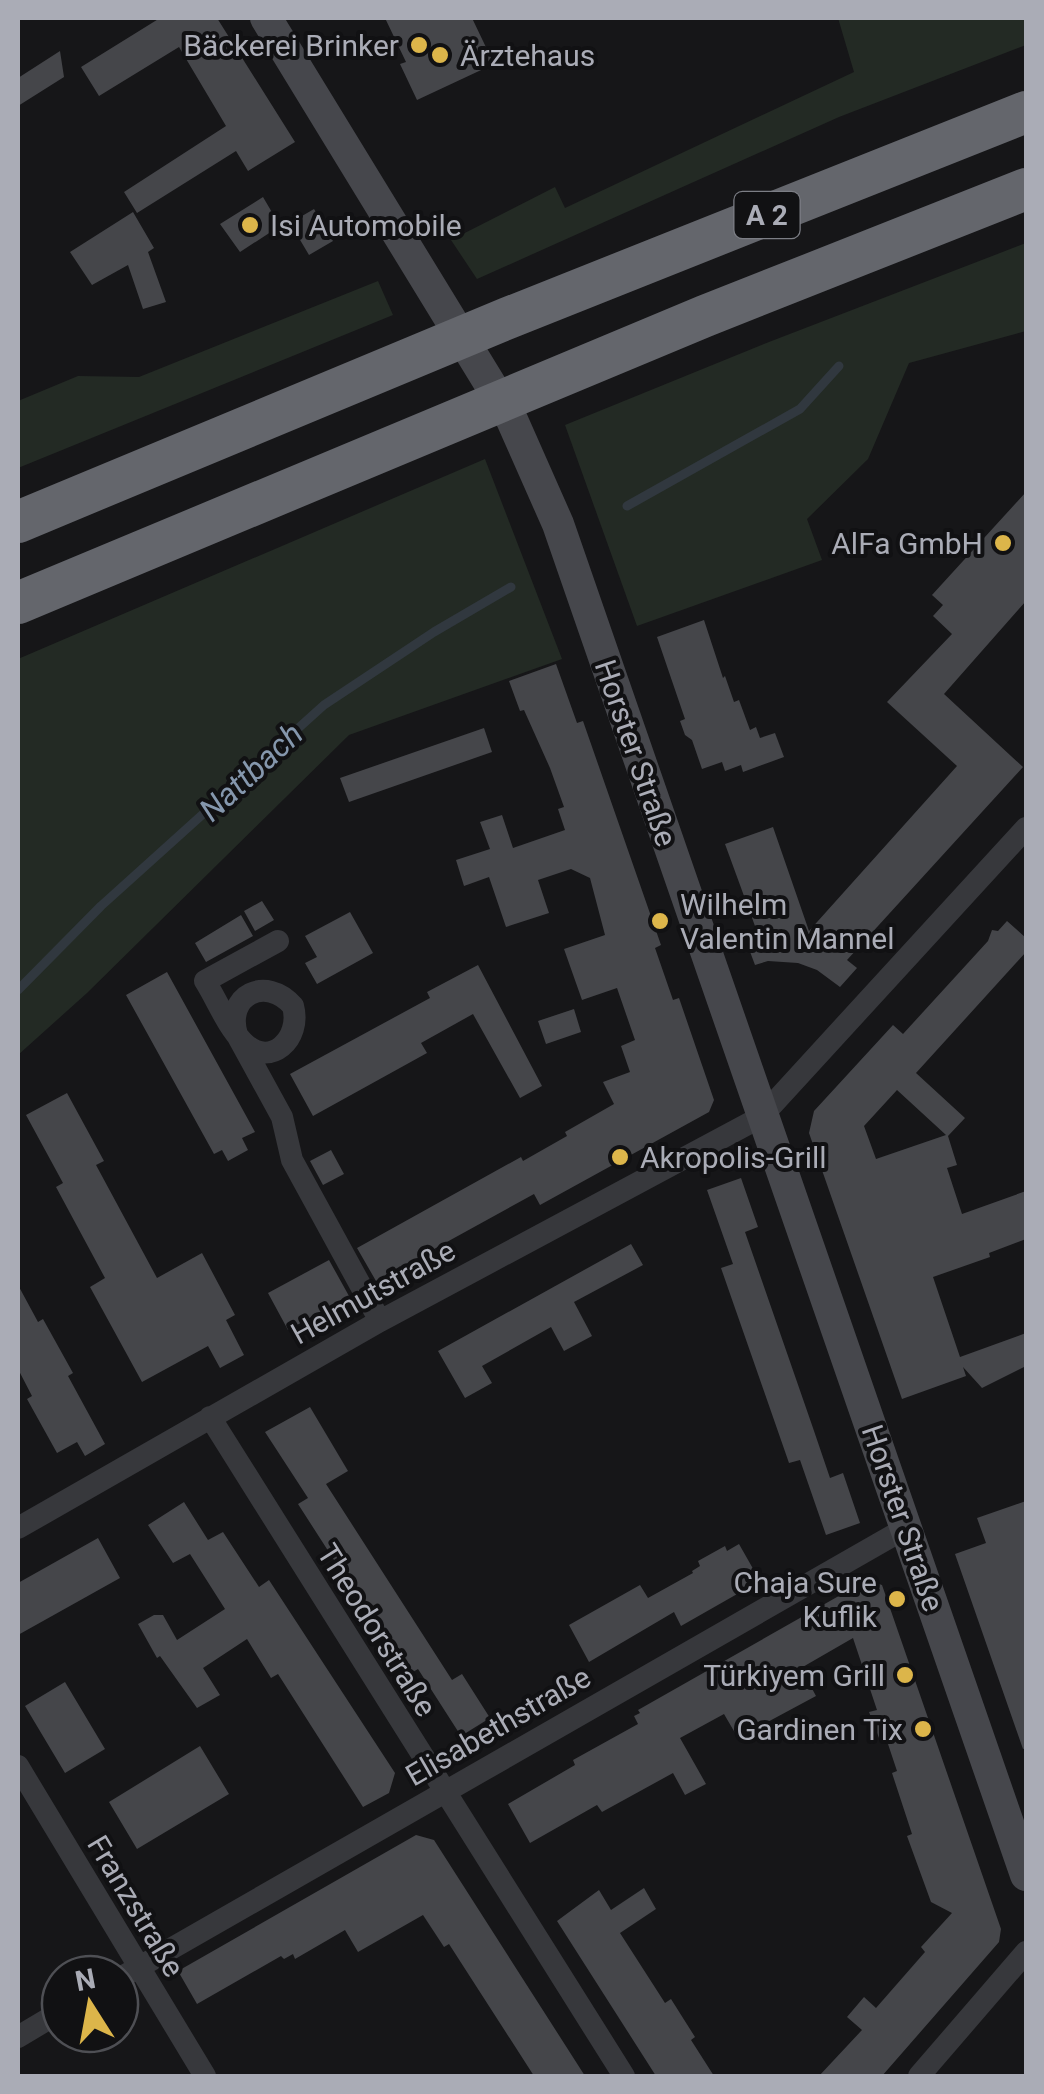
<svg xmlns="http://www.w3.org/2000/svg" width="1044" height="2094" font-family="Roboto,sans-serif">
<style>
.green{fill:#232a24}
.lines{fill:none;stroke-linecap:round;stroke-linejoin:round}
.stream{stroke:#31383f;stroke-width:9}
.building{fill:#45464a;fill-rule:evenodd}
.street{stroke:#37383c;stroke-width:22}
.secondary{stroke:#46474c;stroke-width:32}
.highway{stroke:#64666c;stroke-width:42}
.poi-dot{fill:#dcb54a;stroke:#111113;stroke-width:4}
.labels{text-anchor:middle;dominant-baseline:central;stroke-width:8;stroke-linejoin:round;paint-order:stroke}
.shield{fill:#111113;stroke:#7c7e85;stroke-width:2.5}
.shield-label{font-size:28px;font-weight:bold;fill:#aaacb6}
.poi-label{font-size:30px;fill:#aaacb6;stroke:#111113;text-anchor:end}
.street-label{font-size:30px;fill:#aaacb6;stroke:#111113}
.water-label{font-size:32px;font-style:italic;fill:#8597ad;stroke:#111113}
</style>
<rect width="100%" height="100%" fill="#161618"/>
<path class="green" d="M838,18H1026V45L839,117L477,279L451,240L555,187L565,208L854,72Z
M1026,243V331L909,363L868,459L807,519L822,560L637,626L565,425L769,342Z
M378,281L393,315L18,468V401L78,376L139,377Z
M485,459L562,659L349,735L87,993L18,1055V659Z"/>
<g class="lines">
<path class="stream" d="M627,506L800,409L839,366
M18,990L101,906L324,705L434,632L511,587"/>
</g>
<path class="building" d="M160,18H217L295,142L248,171L236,151L137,213L124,192L226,126L179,47L99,96L81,67Z
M385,18H472L494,64L417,100L400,64L406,62Z
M60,51L64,77L18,106V78Z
M263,197L280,226L240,252L220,224Z
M314,209L333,241L309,255L290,223Z
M133,212L154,248L148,252L166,302L143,309L128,265L92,285L70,252Z
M1026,492V601L944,694L1023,767L847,960L857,968L840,987L817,970L798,963L768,961L755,965L746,941L759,937L725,844L773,827L809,931L957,766L887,702L952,634L933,616L943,605L932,595Z
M704,620L723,678L725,676L734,702L739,700L750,730L756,727L760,738L775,733L784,757L743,772L741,765L725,771L722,762L702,769L692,740L685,735L680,721L685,719L657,637Z
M556,664L577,723L583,721L661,945L655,948L673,1000L679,998L714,1100L709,1112L540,1205L534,1194L376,1281L357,1248L521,1157L523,1161L567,1136L565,1132L614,1104L603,1082L630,1072L621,1046L635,1040L617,988L582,1000L564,949L605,935L590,878L571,869L538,880L549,913L506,927L489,877L464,886L456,860L490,849L480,822L502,815L513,848L565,830L558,809L564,807L550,768L524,710L520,711L509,681Z
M484,728L492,752L349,802L340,778Z
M262,901L274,920L255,931L244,911Z
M350,912L373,953L317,984L305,963L317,957L305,936Z
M241,915L253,936L206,962L195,943Z
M1007,921L1026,938V952L916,1073L965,1118L948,1136L957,1165L947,1168L962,1214L1026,1191V1239L989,1253L990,1257L933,1277L960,1357L1026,1333V1366L982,1388L963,1367L966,1376L902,1399L809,1133L814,1111L893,1025L903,1034L988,941L992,930L998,931ZM897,1090L946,1135L876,1159L864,1126Z
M478,965L542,1086L520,1098L473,1014L421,1043L427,1053L313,1116L290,1074L430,998L427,992Z
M167,972L255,1132L242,1138L248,1150L228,1161L222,1150L214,1154L126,995Z
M574,1009L581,1032L546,1044L538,1021Z
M67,1093L104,1161L96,1165L157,1278L202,1253L235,1315L226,1320L244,1355L220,1368L208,1346L142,1382L90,1287L105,1278L56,1187L63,1183L26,1115Z
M331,1150L344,1174L323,1185L310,1161Z
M741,1178L758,1227L745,1232L813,1428L830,1478L843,1473L860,1523L826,1535L800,1460L789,1463L721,1268L733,1264L707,1190Z
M631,1244L643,1265L574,1302L592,1336L564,1351L551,1327L482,1366L492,1383L465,1398L438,1351Z
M329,1260L349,1296L288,1330L268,1293Z
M18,1285L38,1322L43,1319L73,1373L68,1376L105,1444L85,1456L77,1442L57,1453L27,1399L32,1396L18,1369Z
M310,1407L348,1471L326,1484L452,1680L462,1674L490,1718L461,1736L418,1669L408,1675L298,1504L308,1498L265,1432Z
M1026,1501V1748L1023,1749L955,1554L986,1543L977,1518Z
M184,1502L208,1540L223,1532L259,1587L269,1580L395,1773L389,1793L363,1807L278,1674L271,1678L247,1639L203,1668L220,1695L197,1708L160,1656L157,1658L138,1624L154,1615H163L177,1640L225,1609L190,1554L173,1563L148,1525Z
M98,1538L120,1578L18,1635V1583Z
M739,1544L760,1581L681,1626L674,1612L589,1662L569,1625L640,1585L648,1598L693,1573L692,1571L700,1566L698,1561L725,1546L727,1551Z
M867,1580L882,1585L1001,1929L999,1942L882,2076H819L862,2030L847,2017L864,1997L876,2008L925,1952L921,1947L952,1913L931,1902L907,1836L912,1834L892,1773L897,1771L888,1744L879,1738L869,1712L877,1710L853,1638L801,1668L816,1696L738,1738L724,1714L680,1738L706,1784L685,1795L673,1773L602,1812L597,1805L530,1843L508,1804L575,1765L573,1760L638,1724L634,1716L640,1713L638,1710Z
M65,1682L105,1749L65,1773L25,1706Z
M200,1746L229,1794L137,1849L109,1802Z
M416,1835L434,1840L585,2076H534L449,1944L444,1947L423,1915L358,1952L345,1930L295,1959L293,1954L284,1959L281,1956L197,2004L178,1971Z
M644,1888L656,1909L620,1933L665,2003L671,1999L695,2037L691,2040L714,2076H656L557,1921L599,1890L611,1910Z"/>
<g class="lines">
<path class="street" d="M278,941L205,981C217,1000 227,1026 243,1042C270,1069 302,1039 293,1006C266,975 225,995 237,1035L282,1117L292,1160L380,1321
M210,1417L624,2076
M18,1528L380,1321L761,1117L1026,828
M18,1766L205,2076
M120,1978L906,1528
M18,2037L60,2012
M919,2076L1026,1952"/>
<path class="secondary" d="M266,18L512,420L558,524L1026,1875"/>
<path class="highway" d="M18,522L508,318L1026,112
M18,603L705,316L1026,189"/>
</g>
<g class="poi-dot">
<circle cx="419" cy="45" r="10"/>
<circle cx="440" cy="55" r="10"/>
<circle cx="250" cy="225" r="10"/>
<circle cx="1003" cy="543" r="10"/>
<circle cx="660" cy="921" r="10"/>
<circle cx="620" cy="1157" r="10"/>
<circle cx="897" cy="1599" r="10"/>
<circle cx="905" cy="1675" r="10"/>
<circle cx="923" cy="1729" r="10"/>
</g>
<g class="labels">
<rect class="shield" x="734.5" y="192" width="65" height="46" rx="8"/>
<g class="shield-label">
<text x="767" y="215">A 2</text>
</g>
<g class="poi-label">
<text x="399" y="45">Bäckerei Brinker</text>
<text x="460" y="55" text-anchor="start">Ärztehaus</text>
<text x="270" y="225" text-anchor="start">Isi Automobile</text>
<text x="983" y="543">AlFa GmbH</text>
<text x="680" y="904" text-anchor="start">Wilhelm<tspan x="680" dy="34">Valentin Mannel</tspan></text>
<text x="640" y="1157" text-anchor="start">Akropolis-Grill</text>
<text x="877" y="1582">Chaja Sure<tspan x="877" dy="34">Kuflik</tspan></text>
<text x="885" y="1675">Türkiyem Grill</text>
<text x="903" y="1729">Gardinen Tix</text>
</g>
<g class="street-label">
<text transform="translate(636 753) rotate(71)">Horster Straße</text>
<text transform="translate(373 1292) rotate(-29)">Helmutstraße</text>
<text transform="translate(903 1518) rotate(71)">Horster Straße</text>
<text transform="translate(377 1630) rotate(58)">Theodorstraße</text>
<text transform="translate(498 1726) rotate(-30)">Elisabethstraße</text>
<text transform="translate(136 1906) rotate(59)">Franzstraße</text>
</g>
<g class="water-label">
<text transform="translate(251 772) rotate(-43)">Nattbach</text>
</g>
</g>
<rect width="1044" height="2094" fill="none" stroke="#aaacb6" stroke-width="40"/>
<g transform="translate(90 2004) rotate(349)"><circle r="48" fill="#111113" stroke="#4e4f54" stroke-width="2.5"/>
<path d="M0-8L18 38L0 25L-18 38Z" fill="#dcb54a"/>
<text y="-15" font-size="28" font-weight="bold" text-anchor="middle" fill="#aaacb6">N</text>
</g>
</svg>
